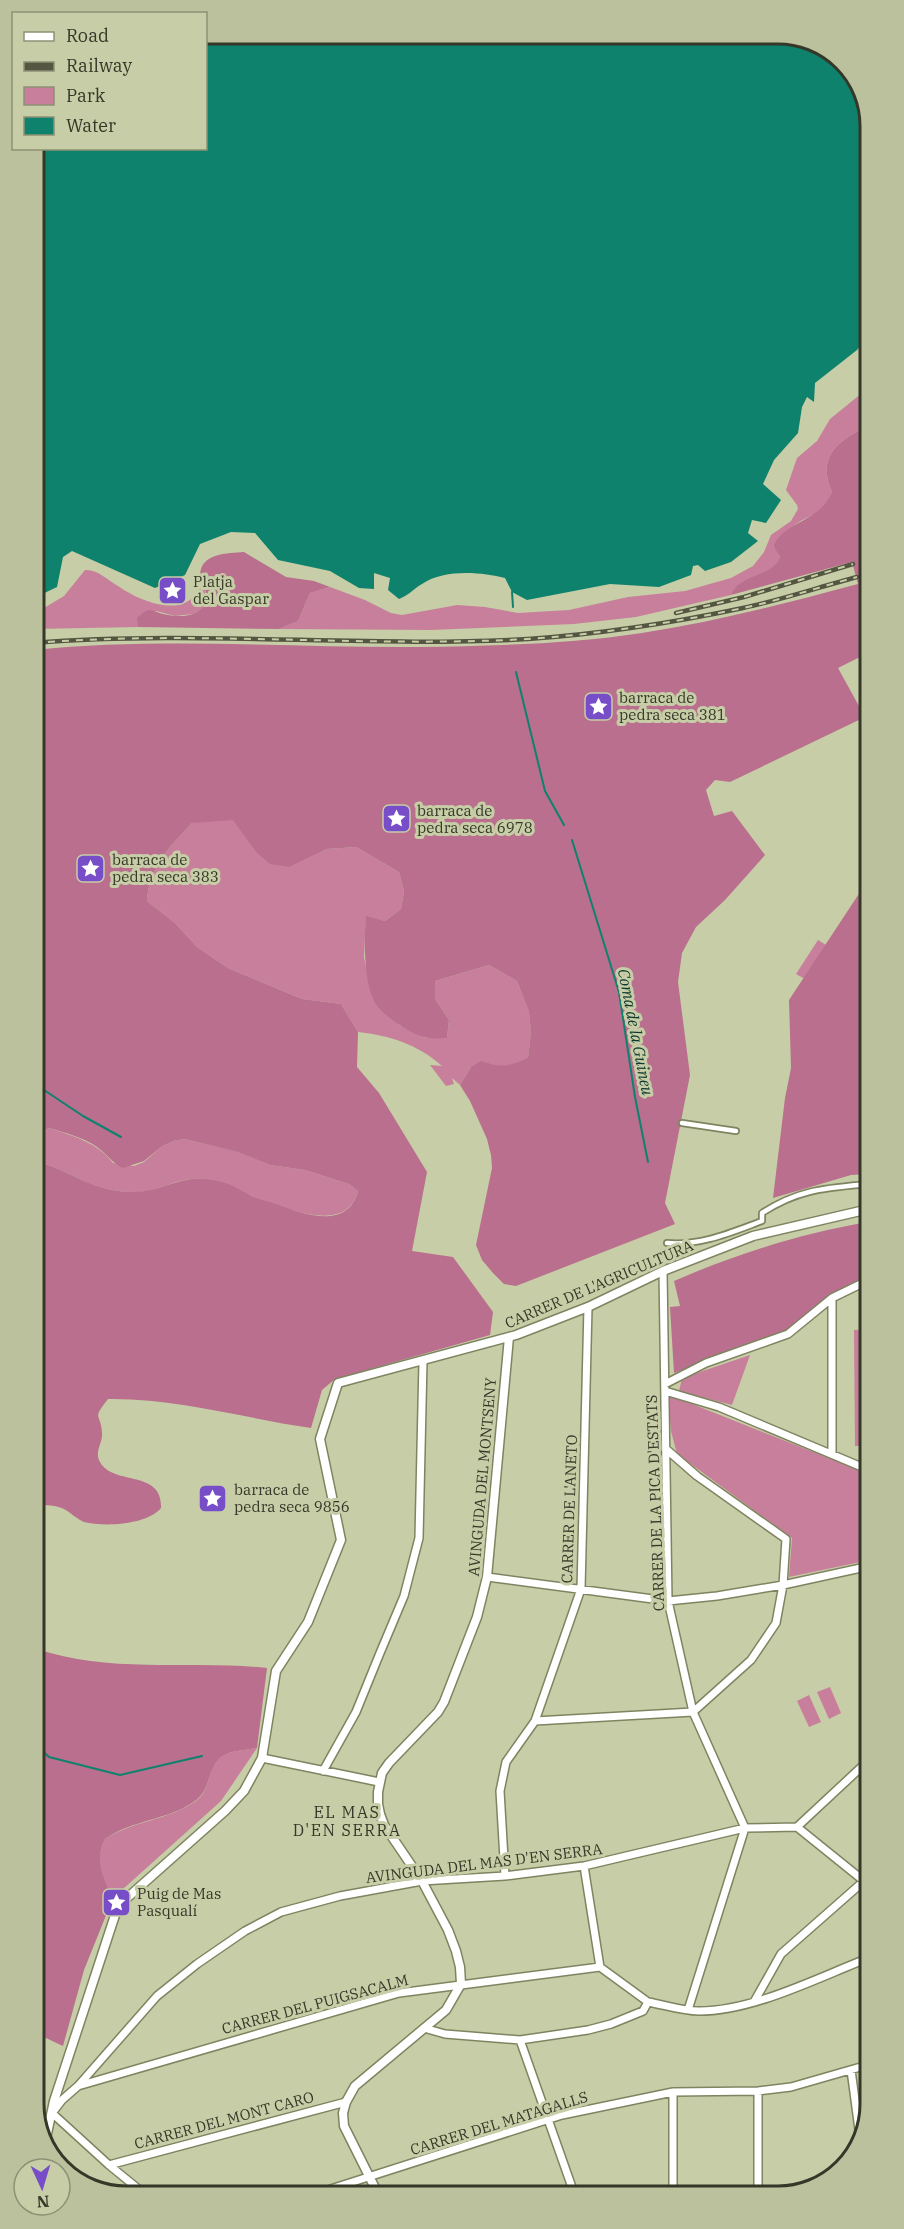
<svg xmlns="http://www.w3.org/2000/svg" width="904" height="2229" font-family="'IBM Plex Serif',serif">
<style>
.green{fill:#c87f9b}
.forest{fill:#b96f8d}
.water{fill:#0e826c}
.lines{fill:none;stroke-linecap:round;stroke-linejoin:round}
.stream{stroke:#0e826c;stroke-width:2}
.pedestrian-casing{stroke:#7f8460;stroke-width:8}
.minor-casing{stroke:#7f8460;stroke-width:10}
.tertiary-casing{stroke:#7f8460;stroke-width:11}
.pedestrian{stroke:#fff;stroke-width:4.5}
.minor{stroke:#fff;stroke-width:7}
.tertiary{stroke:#fff;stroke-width:8}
.rail-casing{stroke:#545642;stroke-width:4.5}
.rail{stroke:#c7cda6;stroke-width:2;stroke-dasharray:7;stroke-linecap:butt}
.labels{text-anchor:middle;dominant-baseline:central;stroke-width:6;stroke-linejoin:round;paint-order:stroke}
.poi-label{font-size:15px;fill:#353728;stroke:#c7cda6;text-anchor:start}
.street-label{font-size:15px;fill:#353728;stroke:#c7cda6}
.water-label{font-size:16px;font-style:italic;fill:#0d3a30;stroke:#c7cda6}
.neighbourhood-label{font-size:16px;letter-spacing:1.5px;fill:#353728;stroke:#c7cda6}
.rim{fill:none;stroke:#353728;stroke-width:3}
</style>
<rect width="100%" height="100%" fill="#c7cda6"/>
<path class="green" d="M867,389V426C839,441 816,456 832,492C821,520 805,513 789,530C783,535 780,545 776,551L780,557C773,577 740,575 731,595L636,617L574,624L431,630L279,629L298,621L310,593L330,587L365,600L391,613L402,615L457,605L485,607L518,613L569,610L628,597L685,591L731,578L753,566L764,552L771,535L791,521L798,509L797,505L786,490L797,458L817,441L830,419Z
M85,570C97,569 108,580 118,586C135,598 173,616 192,598C196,594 199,588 202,583L208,599L202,610L193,614L175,616L156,611L138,618V627L34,629V614L64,596Z
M208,820H234L255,851L290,867L327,849L356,847L399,872L404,891L401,909L385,921L366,917L364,957L370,987L399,1025L426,1038H447L449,1020L435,999V981L489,965L517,981L529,1012L531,1032L528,1059L512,1066L471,1067L460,1085L452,1078L454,1084L446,1086L430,1065L442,1066C419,1045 389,1035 358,1032L341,1004L302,999L228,968L197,947L175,923L147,901C149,866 169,848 192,823Z
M818,940L826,945L805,979L796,974Z
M49,1128C73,1136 97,1142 113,1163L134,1166L144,1162L161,1147L173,1141L185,1139L239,1152L270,1165L305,1170L349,1184L358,1191C343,1251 238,1183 202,1179C179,1176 159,1192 135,1192C94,1193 72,1171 36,1161V1135Z
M869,1329V1446H855L854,1330Z
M750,1355L732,1405L679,1391L682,1378Z
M672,1396L869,1474L870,1560L789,1577L792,1538L677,1454L671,1431L668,1398Z
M830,1687L841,1713L829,1719L817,1692Z
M809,1695L821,1722L809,1727L797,1701Z
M257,1748L221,1801L113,1898C102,1879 94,1861 105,1839C132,1821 169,1820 196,1801C213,1788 206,1761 229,1753C237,1750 248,1750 257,1748Z"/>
<path class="forest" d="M867,426L868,653L838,668L865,717L730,782L715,780L706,790L714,816L732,811L765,855L725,900L696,927L682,953L678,982L690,1075L665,1203L675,1224L516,1286L504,1284L493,1273L482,1260L476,1245L492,1168L491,1155L487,1139L470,1101L460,1085L471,1067L481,1061C501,1068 508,1067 528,1058L531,1032L529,1012L517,981L489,965L435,981V999L449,1020L447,1038C441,1038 434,1039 428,1038C414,1036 387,1018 378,1007C363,988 364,939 366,916L385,921L401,909L404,891L399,872L356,847L327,849L290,867L270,864L255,851L233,820L192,823C169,848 149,866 147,901L175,923L197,947L228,968L302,999L341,1004L358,1032L357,1067L379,1093L427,1172L412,1251L453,1257L493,1312L490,1335L335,1379L322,1390L311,1428C243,1418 177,1398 108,1399C91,1421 101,1412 102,1433C103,1442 95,1451 99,1460C110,1487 163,1468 161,1508C147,1525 104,1527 84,1522C77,1519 71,1513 64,1509C56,1505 46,1505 36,1505V1161C72,1171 94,1193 135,1192C159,1192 179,1177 202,1179C210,1179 218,1181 225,1183C233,1185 239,1190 246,1193C255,1198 266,1201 276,1204C302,1214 348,1231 358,1191L349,1184L305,1170L270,1165L238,1152L185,1139L173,1141L161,1147L144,1161L123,1168C112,1163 107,1154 97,1147C83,1137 65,1133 49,1128L36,1135L34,650C162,637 292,648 420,647C493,646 569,644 642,633C715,622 787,603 858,584L852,562L731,595C739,574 773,577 780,557L776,551L774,545C786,520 819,523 832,492C816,456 839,441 867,426Z
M244,552L286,577L314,581L330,587L310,593L298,621L279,629L138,627L137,618C141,615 144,611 149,610C154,610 158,613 163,614C179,618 201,618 208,599C207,592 203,587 201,581C195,554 226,553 244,552Z
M868,880L869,1174L851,1175L773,1198L785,1098L791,1068L789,1000Z
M869,1222V1274L831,1295L785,1332L674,1373L670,1307L680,1306L674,1281C736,1254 802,1233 869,1222Z
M37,1649C111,1674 191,1660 267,1668L257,1748C248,1750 237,1750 229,1753C206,1761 213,1789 195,1801C169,1820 131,1820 105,1839C94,1861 103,1878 113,1898L84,1970L63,2046L46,2038L38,2035Z"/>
<path class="water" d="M206,33H785L835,52L866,96L867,338L857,350L815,383L814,402L807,397L802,407L798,433L774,460L763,484L781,500L766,523L752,520L748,533L758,541L731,562L705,571L698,565L693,566L691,575L659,587L610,584L527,600L512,592L505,578C481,572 444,569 422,584C412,590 412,593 399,599L388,590L390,578L374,573V589L359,588L330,571L278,560L255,533L231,532L200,544L185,575L155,588L72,551L63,557L57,587L34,598L33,149L206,148Z"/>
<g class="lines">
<path class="stream" d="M512,592L513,607
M516,672L545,791L564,825
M572,840L619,992L635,1097L648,1162
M35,1084L83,1116L121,1137
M37,1746L49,1757L120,1775L202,1756"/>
<defs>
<path id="pedestrian" d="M682,1123L736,1131
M667,1243C701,1246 732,1232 762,1221V1213C799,1189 826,1188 869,1184"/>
<path id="minor" d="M663,1271L668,1601L693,1712L745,1828L688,2010
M665,1384L706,1363L788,1334L832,1298L869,1280
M665,1391L719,1407L869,1470
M832,1454V1298
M487,1577L668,1601L717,1596L783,1585L870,1566
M535,1721L693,1712L751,1660L776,1623L783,1585L786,1539L697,1476L666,1449
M262,1758L379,1782
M323,1771L356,1712L380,1653L404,1596L419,1538L423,1361
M797,1827L870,1759
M584,1866L600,1967L648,2002
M505,1876L500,1791L506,1762L535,1721L581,1589L588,1307
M754,2002L781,1954L864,1881
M424,2028L445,2034L520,2040L588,2030L611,2024L643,2011L648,2002C665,2005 682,2011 699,2011C754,2011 819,1977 871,1957
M520,2040L574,2193
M851,2070L860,2137
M78,2086L399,1993L600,1967
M758,2091V2192
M109,2165L346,2102
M673,2192V2092
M315,2194L562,2115L673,2092L758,2091L791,2087L871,2064
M147,2196L109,2165L52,2113L62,2100L78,2086L157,1996L197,1964L245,1931L281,1912L340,1896L422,1881L505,1876L584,1866L745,1828L797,1827L864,1881L870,1883"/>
<path id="tertiary" d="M45,2143L54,2101L118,1906L225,1811L244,1791L262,1758L276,1671L308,1622L341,1540L320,1439L338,1383L516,1335L588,1307L663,1271L753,1236L869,1209
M378,2194L344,2126L343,2113L346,2102L355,2086L446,2010L461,1984L460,1967L456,1951L448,1930L422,1881L384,1825L380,1814L378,1804V1792L382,1773L389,1763L438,1712L444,1702L477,1617L487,1577L509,1337"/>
</defs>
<use href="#pedestrian" class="pedestrian-casing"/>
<use href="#minor" class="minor-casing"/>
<use href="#tertiary" class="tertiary-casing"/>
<use href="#pedestrian" class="pedestrian"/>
<use href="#minor" class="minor"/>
<use href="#tertiary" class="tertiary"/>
<defs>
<path id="rail" d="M676,613L744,597L853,564
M34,643C199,630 364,648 528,639C600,634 672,623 743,608C781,600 819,587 857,577"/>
</defs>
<use href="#rail" class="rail-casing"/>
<use href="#rail" class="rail"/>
</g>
<defs>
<symbol id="sight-square" viewBox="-11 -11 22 22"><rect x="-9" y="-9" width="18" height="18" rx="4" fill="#774ec7" stroke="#c7cda6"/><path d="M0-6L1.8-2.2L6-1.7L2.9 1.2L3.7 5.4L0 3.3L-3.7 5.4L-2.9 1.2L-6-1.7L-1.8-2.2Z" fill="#fff"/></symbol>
</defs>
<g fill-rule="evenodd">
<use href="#sight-square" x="156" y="574" width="33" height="33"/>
<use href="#sight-square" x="582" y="690" width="33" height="33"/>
<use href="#sight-square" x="380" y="802" width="33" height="33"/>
<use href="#sight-square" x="74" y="852" width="33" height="33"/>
<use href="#sight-square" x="196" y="1482" width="33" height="33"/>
<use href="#sight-square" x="100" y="1886" width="33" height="33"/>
</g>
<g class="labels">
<g class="poi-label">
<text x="193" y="581">Platja<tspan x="193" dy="17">del Gaspar</tspan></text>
<text x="619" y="697">barraca de<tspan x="619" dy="17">pedra seca 381</tspan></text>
<text x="417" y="810">barraca de<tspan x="417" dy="17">pedra seca 6978</tspan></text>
<text x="112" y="859">barraca de<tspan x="112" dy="17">pedra seca 383</tspan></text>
<text x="234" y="1489">barraca de<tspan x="234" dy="17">pedra seca 9856</tspan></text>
<text x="137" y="1893">Puig de Mas<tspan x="137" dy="17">Pasqualí</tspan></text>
</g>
<g class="street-label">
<text transform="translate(599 1284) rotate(-23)">CARRER DE L'AGRICULTURA</text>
<text transform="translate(482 1477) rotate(-85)">AVINGUDA DEL MONTSENY</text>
<text transform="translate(655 1503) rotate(-92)">CARRER DE LA PICA D'ESTATS</text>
<text transform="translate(569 1509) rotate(-88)">CARRER DE L'ANETO</text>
<text transform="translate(484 1863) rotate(-7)">AVINGUDA DEL MAS D'EN SERRA</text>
<text transform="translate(315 2004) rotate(-15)">CARRER DEL PUIGSACALM</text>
<text transform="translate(224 2120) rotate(-15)">CARRER DEL MONT CARO</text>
<text transform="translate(499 2123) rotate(-17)">CARRER DEL MATAGALLS</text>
</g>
<g class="water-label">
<text transform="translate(636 1032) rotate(79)">Coma de la Guineu</text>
</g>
<g class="neighbourhood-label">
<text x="347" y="1812">EL MAS<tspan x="347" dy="18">D'EN SERRA</tspan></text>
</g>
</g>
<path d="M0 0H904V2229H0ZM126 44H778A82 82 0 0 1 860 126V2104A82 82 0 0 1 778 2186H126A82 82 0 0 1 44 2104V126A82 82 0 0 1 126 44Z" fill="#bbc19c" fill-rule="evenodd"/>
<path class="rim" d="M126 44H778A82 82 0 0 1 860 126V2104A82 82 0 0 1 778 2186H126A82 82 0 0 1 44 2104V126A82 82 0 0 1 126 44Z"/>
<rect x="12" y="12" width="195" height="138" fill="#c7cda6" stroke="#8d9174" stroke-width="1.5"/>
<rect x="24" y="32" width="30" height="9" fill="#ffffff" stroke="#8d9174" stroke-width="1.5"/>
<text x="66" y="42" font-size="18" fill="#353728">Road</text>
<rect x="24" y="62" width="30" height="9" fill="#545642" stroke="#8d9174" stroke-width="1.5"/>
<text x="66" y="72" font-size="18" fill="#353728">Railway</text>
<rect x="24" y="87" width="30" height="18" fill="#c87f9b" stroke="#8d9174" stroke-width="1.5"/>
<text x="66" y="102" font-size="18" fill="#353728">Park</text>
<rect x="24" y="117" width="30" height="18" fill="#0e826c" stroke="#8d9174" stroke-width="1.5"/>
<text x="66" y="132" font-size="18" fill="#353728">Water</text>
<g transform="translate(42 2187) rotate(176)"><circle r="28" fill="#c7cda6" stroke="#8d9174" stroke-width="1.5"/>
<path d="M0-4.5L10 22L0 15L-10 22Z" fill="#774ec7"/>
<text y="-9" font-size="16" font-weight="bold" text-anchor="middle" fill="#353728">N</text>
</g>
</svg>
